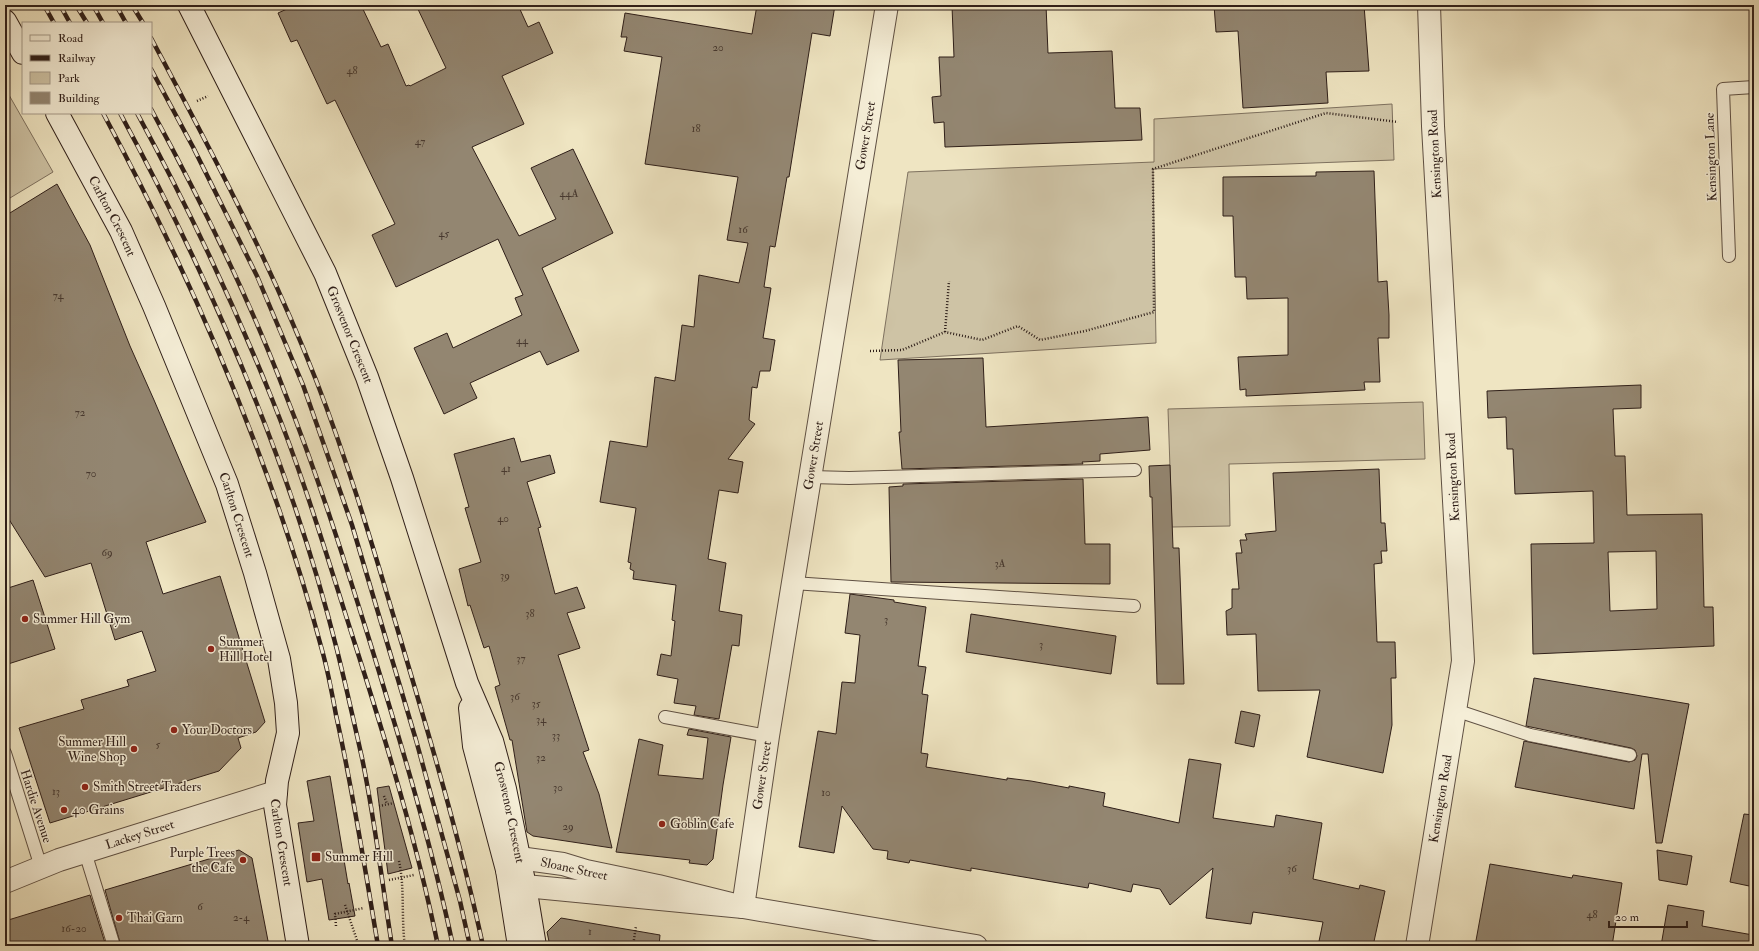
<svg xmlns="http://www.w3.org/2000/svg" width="1759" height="951" font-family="'IM FELL Double Pica',serif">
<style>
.green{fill:#cec3a5;stroke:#7e715f}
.building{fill:#938671;stroke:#2f1f19;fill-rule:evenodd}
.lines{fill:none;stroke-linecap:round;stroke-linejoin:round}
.lane-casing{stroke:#5f5043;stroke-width:14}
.street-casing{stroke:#5f5043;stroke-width:24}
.secondary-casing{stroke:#2f1f19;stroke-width:24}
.path{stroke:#2f1f19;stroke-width:2.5;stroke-dasharray:1 2;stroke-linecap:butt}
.lane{stroke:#f5eed7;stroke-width:12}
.street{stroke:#f5eed7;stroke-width:22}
.secondary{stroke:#f5eed7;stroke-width:22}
.rail-casing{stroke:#2f1f19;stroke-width:4.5}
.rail{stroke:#f5eed7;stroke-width:3;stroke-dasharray:9;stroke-linecap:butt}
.poi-dot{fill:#8f2418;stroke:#f5eed7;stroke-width:1.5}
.labels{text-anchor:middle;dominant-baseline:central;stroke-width:3;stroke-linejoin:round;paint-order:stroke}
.number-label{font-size:11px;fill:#48392f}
.street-label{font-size:13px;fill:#2f1f19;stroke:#f5eed7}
.poi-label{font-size:13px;fill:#2f1f19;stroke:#f5eed7;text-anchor:start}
</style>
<rect width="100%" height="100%" fill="#efe5c2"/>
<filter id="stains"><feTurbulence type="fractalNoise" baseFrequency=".005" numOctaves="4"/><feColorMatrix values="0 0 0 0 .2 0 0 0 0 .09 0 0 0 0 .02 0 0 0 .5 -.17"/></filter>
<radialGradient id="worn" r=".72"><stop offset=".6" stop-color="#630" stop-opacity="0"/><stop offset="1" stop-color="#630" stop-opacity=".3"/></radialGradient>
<path class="green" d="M5,88L53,172L5,201Z
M1392,104L1394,160L1153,169L1156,343L880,360L908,172L1154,162V119Z
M1423,402L1425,459L1229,464L1230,526L1172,527L1168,409Z"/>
<path class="building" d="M296,5H361L381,47L388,44L406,86L409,85L410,86L446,68L416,5H518L528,27L539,22L553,53L502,76L524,124L472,147L519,236L556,219L531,168L573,149L613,233L542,268L579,351L547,365L540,351L470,383L477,398L444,414L414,348L447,333L453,348L522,315L515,298L523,295L498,239L396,287L372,235L395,224L335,100L327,104L297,40L291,42L278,13Z
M757,5H835L830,36L812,33L789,177H787L775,247L770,246L764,287L771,288L763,338L775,340L770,371H760L757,388L752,387L749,420L755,424L728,459L743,462L738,493L719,490L708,559L726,563L719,611L742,615L739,646L732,645L719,719L694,715L696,706L674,703L678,679L657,675L661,654L671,656L675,621L672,620L676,585L633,579L634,571L630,569L631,563L628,562L636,508L600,502L610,441L647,447L655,377L675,381L682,325L694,327L699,275L739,283L748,243L727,240L738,177L645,164L662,57L624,51L627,37H621L625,13L752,34Z
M979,5H1046L1048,53L1112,51L1115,108H1140L1142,140L945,147L944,122L934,123L932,97L941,96L939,57H954L952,6Z
M1214,5H1364L1369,71L1326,72L1328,103L1243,108L1238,31L1216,32Z
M1374,171L1378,282L1387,281L1389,315V338H1378L1380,382H1364L1365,390L1246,396V389L1240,390L1238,357L1288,355V298L1247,299L1246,277H1235L1233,216H1223V177L1316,176V172Z
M57,184L90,245L130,346L154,400L206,522L146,542L163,594L220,576L265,722L256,732L238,738L241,748L219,771L50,823L19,728L84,709L81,700L129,686L127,680L156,671L142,631L115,640L91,563L45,577L5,513V216Z
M983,358L986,427L1148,417L1150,450L1100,454V461L1082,462L1083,464L902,469L899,432H901L898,360Z
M1641,385V408L1613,409L1615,456H1625L1627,515L1702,514L1704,607H1713L1714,646L1533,654L1531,544L1594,543L1593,491L1515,494L1513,449H1507L1506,417L1488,418L1487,391ZM1656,551L1657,609L1610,611L1608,552Z
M514,438L521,462L550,455L555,473L527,482L541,527L538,528L555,594L577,587L585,608L567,613L580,648L558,655L589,750L583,752L599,794L612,848L533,836L527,832L512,740H510L495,687L500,685L489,646L484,648L470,605L468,606L459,569L481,562L465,508L469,507L454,454Z
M1170,465L1173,548H1179L1184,684H1157L1152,497H1150L1149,466Z
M1379,469L1381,523H1385L1387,551H1381L1382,563L1374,564L1377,642H1395L1396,678H1391L1392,725L1383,773L1307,757L1320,690L1258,691L1256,634L1227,635L1226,611L1232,608V589H1239L1236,553H1242L1240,540H1247L1245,534L1276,531L1273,473Z
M1083,479L1085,544H1110V584L891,582L889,487L903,486V484Z
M33,580L55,649L5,665V589Z
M850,594L894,600V602L926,607L918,666L926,667L922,694L928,695L921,753L928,754L926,767L1007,780V778L1031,781L1069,788V786L1105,793L1103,806L1179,823L1189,759L1221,764L1213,818L1274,827L1276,815L1322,823L1313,879L1359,889L1360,885L1385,891L1373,946H1318L1323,922L1253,912L1251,924L1206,918L1213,868L1170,905L1160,889L1133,884L1131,892L1089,883L1088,888L971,868V871L910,860L909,863L887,859L888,851L873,849L842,806L834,853L799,847L818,731L836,734L842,682L855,683L860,635L845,633Z
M971,614L1116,636L1111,674L966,652Z
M1534,678L1689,704L1662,843H1656L1648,754H1642L1634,809L1515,787L1524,741L1629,762L1635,760L1637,756L1635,750L1631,748L1526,726Z
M1241,711L1260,715L1254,747L1235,743Z
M689,729L731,737L723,785L713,859L707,865L689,863L690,860L616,852L639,739L663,745L658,775L703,779L708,738L687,735Z
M330,776L348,884L349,883L355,916L329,920L322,879L307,882L298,823L314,821L307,781Z
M389,786L412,868L388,874L377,788Z
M1744,814L1754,815V887L1730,882Z
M239,850L252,858L269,946H121L105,890Z
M1657,850L1692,856L1687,885L1659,880Z
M1490,864L1572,878L1573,875L1622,883L1612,946H1475Z
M90,895L106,946H5V921Z
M1668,905L1704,911L1702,926L1753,935L1752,946H1661Z
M561,918L660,935L659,946H550L547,932Z"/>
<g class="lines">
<defs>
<path id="lane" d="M1729,256L1723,89L1754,87
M811,477L849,478L1135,470
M793,583L1134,606
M1455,710L1530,735L1630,755
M665,717L768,736
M5,753L41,867
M85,852L114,946"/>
<g id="street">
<path id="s1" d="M5,882L59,860L276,792"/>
<path id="s2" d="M743,907L768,736L887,5"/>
<path d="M743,907L658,886L586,871L563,864L519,858L507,870L525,886L743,907L976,946"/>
<path id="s3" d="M1417,946L1463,661L1433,126L1429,5"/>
</g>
<g id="secondary">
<path id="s4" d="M189,5L325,273L367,377L402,478L467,683L492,741L505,789L525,886L535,946"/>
<path d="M5,21L23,53"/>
<path id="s5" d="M57,113L121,231L154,306L227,484L255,573L279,659L286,703L288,733L277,781L275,805L298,946"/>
<path d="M470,708L474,746L507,870L519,946"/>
</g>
</defs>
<use href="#lane" class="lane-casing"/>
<use href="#street" class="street-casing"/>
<use href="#secondary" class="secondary-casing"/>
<path class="path" d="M197,101L208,96
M945,332L949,281
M870,351L902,350L945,332L982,340L1018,326L1040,340L1085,331L1154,312L1153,169L1326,113L1398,122
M384,796L387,804
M379,806L394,803
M399,861C405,889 401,918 405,946
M389,880L414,875
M345,905L359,946
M336,926L335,914L364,908
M633,946L636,926"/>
<use href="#lane" class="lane"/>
<use href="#street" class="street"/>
<use href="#secondary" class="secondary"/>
<defs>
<path id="rail" d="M44,5L54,23
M60,5L70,23
M76,5L87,23
M93,5L103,23
M116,5L126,23
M132,5L143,23
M151,38C211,150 270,262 316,380C348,462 373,547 398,631C429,735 460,839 483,946
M151,69L193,147L257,276L303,385L352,525L416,740L460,901L470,946
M151,109C201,201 248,295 285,393C317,473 343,556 369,639C400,740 431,842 453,946
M103,113C195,284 272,462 322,650C328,671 332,693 336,715C353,791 365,869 378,946
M120,113C212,283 290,462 337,650C346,686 354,722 362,758C375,820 382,883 392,946
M137,113C187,205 233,302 272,399C304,478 328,560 354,641C386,741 417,843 438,946"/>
</defs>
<use href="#rail" class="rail-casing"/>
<use href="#rail" class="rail"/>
</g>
<g class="poi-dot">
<circle cx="25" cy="619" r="4"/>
<circle cx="211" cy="649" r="4"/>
<circle cx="174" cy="730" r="4"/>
<circle cx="134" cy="749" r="4"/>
<circle cx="85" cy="787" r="4"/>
<circle cx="64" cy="810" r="4"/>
<circle cx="662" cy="824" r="4"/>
<rect x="311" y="852" width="10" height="10" rx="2"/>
<circle cx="243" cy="860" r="4"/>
<circle cx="119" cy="918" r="4"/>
</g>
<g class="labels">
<g class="number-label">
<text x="718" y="47">20</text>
<text x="352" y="70">48</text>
<text x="696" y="128">18</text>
<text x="420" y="141">47</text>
<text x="569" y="193">44A</text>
<text x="743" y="229">16</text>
<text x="444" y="233">45</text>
<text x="58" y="295">74</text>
<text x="522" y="340">44</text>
<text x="80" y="412">72</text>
<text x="506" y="468">41</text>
<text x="91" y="473">70</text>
<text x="503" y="518">40</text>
<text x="107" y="552">69</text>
<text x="1000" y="563">3A</text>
<text x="505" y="575">39</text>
<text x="530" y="613">38</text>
<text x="886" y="619">3</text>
<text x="1041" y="644">3</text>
<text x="521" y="658">37</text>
<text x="515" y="696">36</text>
<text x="536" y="703">35</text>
<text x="541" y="719">34</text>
<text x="556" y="735">33</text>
<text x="158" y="744">5</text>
<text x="541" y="757">32</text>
<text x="558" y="787">30</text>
<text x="56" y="791">13</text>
<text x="826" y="792">10</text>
<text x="568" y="826">29</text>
<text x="1292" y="868">36</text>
<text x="200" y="906">6</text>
<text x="1592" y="914">48</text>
<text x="241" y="917">2-4</text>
<text x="74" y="928">16-20</text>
<text x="590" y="931">1</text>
</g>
<g class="street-label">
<text stroke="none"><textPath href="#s2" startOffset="781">Gower Street</textPath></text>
<text transform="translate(1435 154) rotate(-93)">Kensington Road</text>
<text transform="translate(1711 157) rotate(-92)">Kensington Lane</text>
<text stroke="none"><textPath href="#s5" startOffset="117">Carlton Crescent</textPath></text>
<text stroke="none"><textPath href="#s4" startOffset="367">Grosvenor Crescent</textPath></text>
<text stroke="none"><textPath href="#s2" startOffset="457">Gower Street</textPath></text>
<text transform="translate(1453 477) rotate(-93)">Kensington Road</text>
<text stroke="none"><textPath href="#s5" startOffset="441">Carlton Crescent</textPath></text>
<text stroke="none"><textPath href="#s2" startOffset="133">Gower Street</textPath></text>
<text stroke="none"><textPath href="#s3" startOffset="149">Kensington Road</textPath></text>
<text transform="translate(36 806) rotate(72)">Hardie Avenue</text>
<text stroke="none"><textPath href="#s4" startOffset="871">Grosvenor Crescent</textPath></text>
<text stroke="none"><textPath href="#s1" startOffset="143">Lackey Street</textPath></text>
<text stroke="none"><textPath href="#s5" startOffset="777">Carlton Crescent</textPath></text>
<text transform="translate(574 869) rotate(12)">Sloane Street</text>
</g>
<g class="poi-label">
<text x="33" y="619">Summer Hill Gym</text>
<text x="219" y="642">Summer<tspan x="219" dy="15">Hill Hotel</tspan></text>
<text x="182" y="730">Your Doctors</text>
<text x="126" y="742" text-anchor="end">Summer Hill<tspan x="126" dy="15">Wine Shop</tspan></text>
<text x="93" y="787">Smith Street Traders</text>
<text x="72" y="810">40 Grains</text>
<text x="670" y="824">Goblin Cafe</text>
<text x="235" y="853" text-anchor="end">Purple Trees<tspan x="235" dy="15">the Cafe</tspan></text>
<text x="325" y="857">Summer Hill</text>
<text x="127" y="918">Thai Garn</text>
</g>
</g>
<rect width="1759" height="951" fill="none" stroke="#efe5c2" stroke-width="20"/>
<rect x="6" y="6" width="1747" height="939" fill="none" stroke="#2f1f19" stroke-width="2"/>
<rect x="10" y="10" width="1739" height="931" fill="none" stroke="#2f1f19"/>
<rect x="22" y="22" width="130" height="92" fill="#f5eed7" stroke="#a69b8b"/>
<rect x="30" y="35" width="20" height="6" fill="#f5eed7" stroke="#a69b8b"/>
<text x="58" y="42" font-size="12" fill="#2f1f19">Road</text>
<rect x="30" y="55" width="20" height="6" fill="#2f1f19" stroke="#a69b8b"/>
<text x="58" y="62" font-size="12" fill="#2f1f19">Railway</text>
<rect x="30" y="72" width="20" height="12" fill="#cec3a5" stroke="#a69b8b"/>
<text x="58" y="82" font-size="12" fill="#2f1f19">Park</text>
<rect x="30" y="92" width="20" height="12" fill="#938671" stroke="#a69b8b"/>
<text x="58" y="102" font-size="12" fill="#2f1f19">Building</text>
<path d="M1609 921v6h78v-6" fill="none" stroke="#2f1f19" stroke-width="2"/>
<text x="1615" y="921" font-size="12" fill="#2f1f19" stroke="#f5eed7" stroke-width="3" paint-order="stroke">20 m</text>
<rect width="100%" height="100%" filter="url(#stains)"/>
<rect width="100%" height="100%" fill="url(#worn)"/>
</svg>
